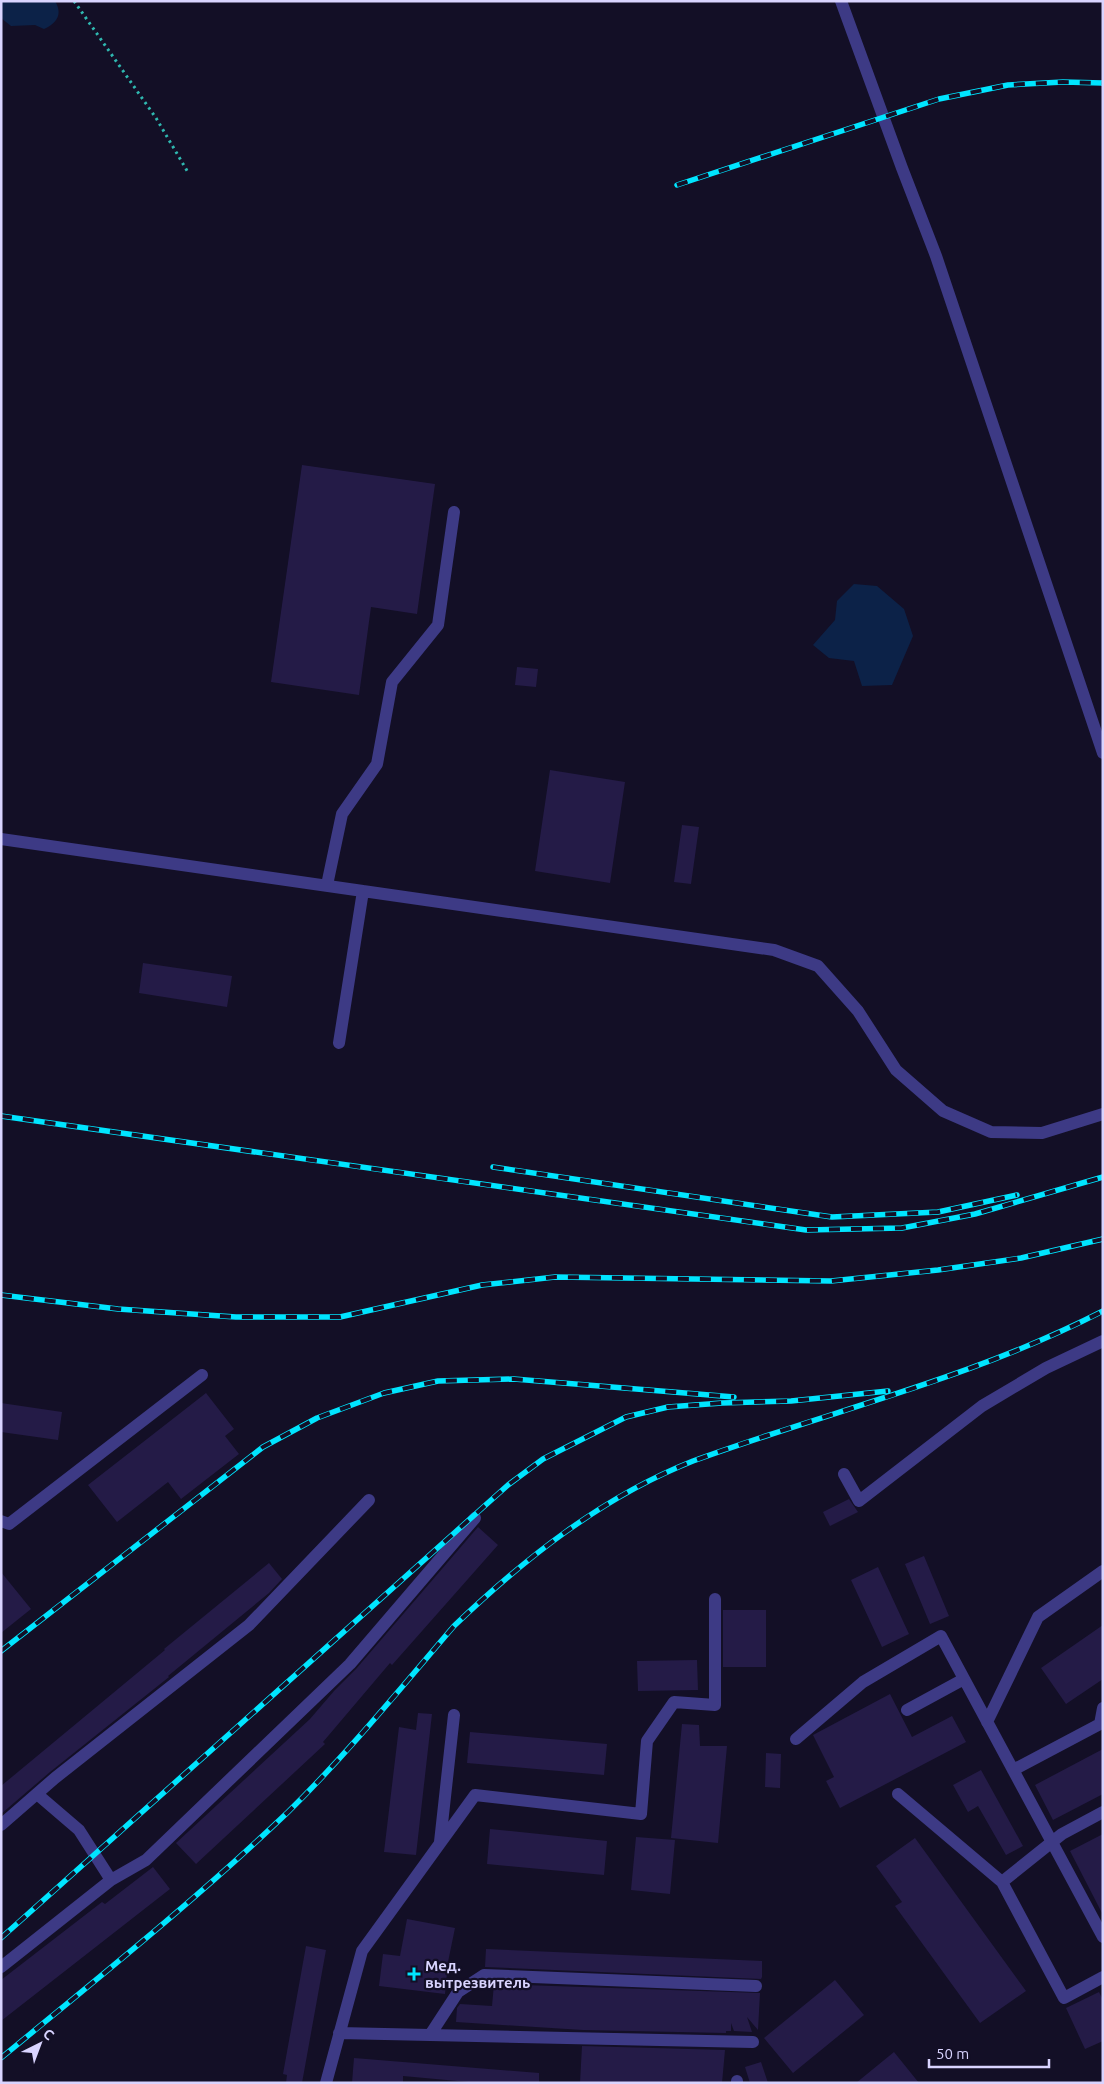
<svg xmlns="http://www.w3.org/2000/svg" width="1104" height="2084" font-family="Ubuntu,sans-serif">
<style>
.water{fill:#0c2248}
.building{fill:#241b47}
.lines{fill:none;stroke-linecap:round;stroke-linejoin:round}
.path{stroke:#2fb8b0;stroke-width:3;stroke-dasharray:2.5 4;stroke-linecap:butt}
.minor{stroke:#3d3a85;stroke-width:12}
.rail-casing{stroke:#00e5ff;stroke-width:5.5}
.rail{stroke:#130f26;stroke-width:4;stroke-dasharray:11;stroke-linecap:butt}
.poi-dot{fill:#00e5ff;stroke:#130f26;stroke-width:2}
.labels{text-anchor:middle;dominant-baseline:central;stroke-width:4.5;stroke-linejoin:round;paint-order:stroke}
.poi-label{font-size:15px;font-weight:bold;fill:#d9d4ff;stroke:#130f26;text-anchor:start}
</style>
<rect width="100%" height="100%" fill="#130f26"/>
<path class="water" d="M1,1H55C63,14 57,23 44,29L35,25L11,26L1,18Z
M854,584L877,586L904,609L913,636L892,685L862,686L854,661L829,658L813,645L835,620L837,601Z"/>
<path class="building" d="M302,465L435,484L417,614L371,607L359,695L271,682Z
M517,667L538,669L536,687L515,685Z
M550,770L625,782L610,883L535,871Z
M682,825L699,827L691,884L674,882Z
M143,963L232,976L227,1007L139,993Z
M206,1393L234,1429L225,1436L239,1454L181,1499L168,1482L117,1522L88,1485Z
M1,1403L62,1412L58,1440L1,1432Z
M849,1499L858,1512L830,1526L823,1512Z
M478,1527L498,1545L392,1665L390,1663L323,1742L325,1744L196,1864L176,1843L310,1719L334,1691L356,1669Z
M924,1556L949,1616L930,1624L905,1564Z
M269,1563L282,1579L269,1593L168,1676L169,1677L50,1772L1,1814V1786L165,1650L164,1649Z
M878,1567L909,1634L882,1647L851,1580Z
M1,1572L31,1609L1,1633Z
M723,1610H766V1667H723Z
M1103,1625V1679L1066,1704L1041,1668Z
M697,1660L698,1690L638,1691L637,1661Z
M890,1694L912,1737L952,1716L966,1742L840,1808L826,1781L834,1777L813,1735Z
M418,1713L432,1714L416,1855L384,1852L399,1727L416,1730Z
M682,1724L699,1725L700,1746H727L718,1843L671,1838Z
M470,1732L607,1744L604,1775L467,1763Z
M1103,1749V1794L1053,1820L1035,1785Z
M766,1753L781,1754L780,1788L765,1787Z
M981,1770L1023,1846L1006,1855L978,1806L968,1812L953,1785Z
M490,1829L607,1841L604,1875L487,1864Z
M1103,1834V1915L1070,1851Z
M636,1837L675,1840L670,1894L631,1890Z
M915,1838L1026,1991L980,2023L895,1906L902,1902L876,1866Z
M153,1867L170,1889L1,2021V1980L102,1902L105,1904Z
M407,1919L455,1928L448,1962L445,1994L379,1986L383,1954L400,1956Z
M306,1946L326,1950L302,2083H286L287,2075L283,2074Z
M486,1949L762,1961V1977L761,1979L485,1967Z
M835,1980L864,2015L793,2073L764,2038Z
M494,1984L760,1993L758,2030L747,2017L752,2032L734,2031L731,2023V2031H726V2033L583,2030L456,2022L457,2008L460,2004L492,2006Z
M1099,1992L1103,2000V2041L1085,2049L1066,2008Z
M582,2046L725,2050L722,2083H580Z
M894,2052L919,2083H856Z
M354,2058L539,2073V2083H479L403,2076V2083H352Z
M761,2062L768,2083H750L745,2067Z"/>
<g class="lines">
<path class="path" d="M74,1L156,118L189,174"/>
<path class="minor" d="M841,1L902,168L936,256L1103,753
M1,839L774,950L818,966L858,1011L896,1070L943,1111L991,1132L1042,1133L1103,1114
M327,885L342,814L377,764L392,682L438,625L454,512
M339,1043L363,891
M844,1474L859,1501L982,1406L1046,1368L1103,1341
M1,1521L9,1524L202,1375
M907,1710L964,1679
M987,1722L1038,1617L1103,1571
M796,1739L863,1682L941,1636L1103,1937
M1013,1770L1100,1724L1103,1708
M37,1794L79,1830L111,1880
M898,1794L1002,1882L1064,1998L1103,1977
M1,1825L55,1778L249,1625L369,1500
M440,1842L454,1715
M1002,1882L1062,1834L1103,1812
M1,1967L111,1880L146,1860L350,1664L475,1518
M339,2033L753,2042
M430,2035L458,1992L484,1975L756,1986
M737,2081V2083
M326,2083L362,1951L475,1795L641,1814L647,1741L674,1702L715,1705V1599"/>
<defs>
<path id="rail" d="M677,185L939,99L1008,85L1063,82L1103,83
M1,1116L806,1230L902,1228L975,1214L1103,1177
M493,1167L832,1217L938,1212L1017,1195
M1,1295L118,1309L236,1317H340L482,1285L555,1277L831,1281L938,1270L1021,1258L1103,1239
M1,1651L263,1447L317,1418L384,1393L438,1381L514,1379L734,1397
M1,1938L508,1485L543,1459L626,1417L668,1407L722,1403L791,1401L888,1391
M1,2058C98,1978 197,1899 288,1812C347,1754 400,1689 454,1626C524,1559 602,1497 693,1461C830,1411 973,1378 1103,1311"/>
</defs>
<use href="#rail" class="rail-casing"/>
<use href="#rail" class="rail"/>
</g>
<path class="poi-dot" d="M411.5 1966.5h5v5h5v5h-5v5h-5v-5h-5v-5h5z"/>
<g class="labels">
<g class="poi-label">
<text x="425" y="1965">Мед.<tspan x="425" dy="17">вытрезвитель</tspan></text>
</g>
</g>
<rect width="1104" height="2084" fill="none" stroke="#d9d4ff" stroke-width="5"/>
<g transform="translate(40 2044) rotate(42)" stroke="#130f26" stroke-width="4" paint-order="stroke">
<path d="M0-4L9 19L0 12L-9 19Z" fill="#d9d4ff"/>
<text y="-8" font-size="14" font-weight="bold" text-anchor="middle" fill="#d9d4ff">С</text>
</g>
<path d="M929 2059v8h120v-8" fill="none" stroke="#d9d4ff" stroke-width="2.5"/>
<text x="936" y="2059" font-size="15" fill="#d9d4ff" stroke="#130f26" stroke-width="4" paint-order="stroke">50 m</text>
</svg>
